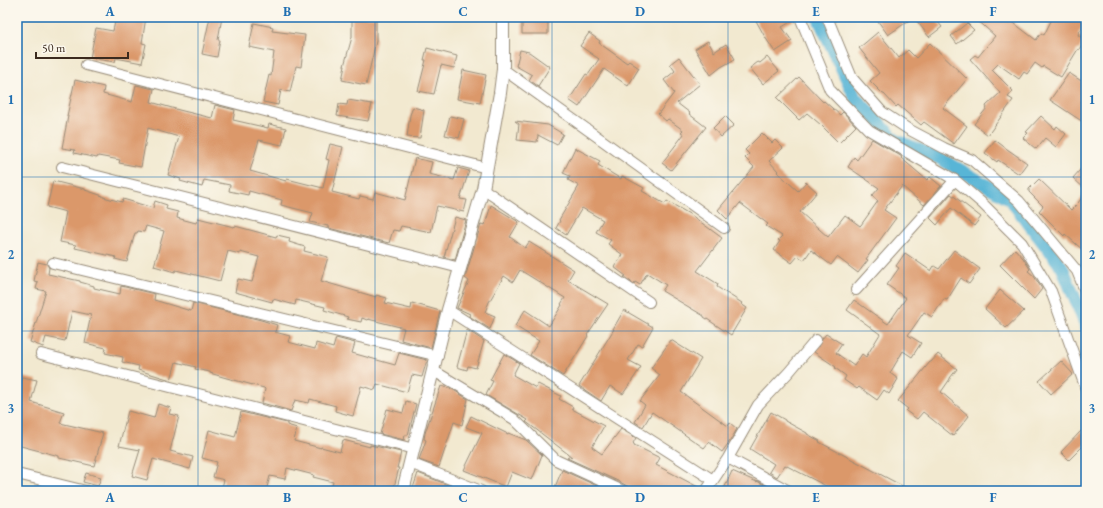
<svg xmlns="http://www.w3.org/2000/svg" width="1103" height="508" font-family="'EB Garamond',serif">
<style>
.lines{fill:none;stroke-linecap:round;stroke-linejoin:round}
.canal{stroke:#58b5d6;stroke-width:13}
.building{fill:#db986a}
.minor-casing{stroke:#968a77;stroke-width:12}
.tertiary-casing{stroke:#968a77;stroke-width:14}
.minor{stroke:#fff;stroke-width:10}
.tertiary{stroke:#fff;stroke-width:12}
.grid{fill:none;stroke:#1f6fb2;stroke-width:1;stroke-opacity:0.55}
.neatline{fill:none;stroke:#1f6fb2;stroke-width:1.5}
.grid-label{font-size:13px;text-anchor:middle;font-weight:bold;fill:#1f6fb2}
</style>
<rect width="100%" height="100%" fill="#fbf7ec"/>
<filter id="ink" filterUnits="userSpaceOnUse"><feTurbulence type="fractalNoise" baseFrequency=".025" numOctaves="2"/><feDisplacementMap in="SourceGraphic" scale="8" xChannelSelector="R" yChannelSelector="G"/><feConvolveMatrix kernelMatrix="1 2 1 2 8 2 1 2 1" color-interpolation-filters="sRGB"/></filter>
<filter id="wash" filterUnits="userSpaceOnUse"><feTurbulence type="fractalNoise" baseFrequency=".012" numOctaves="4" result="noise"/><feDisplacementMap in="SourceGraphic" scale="16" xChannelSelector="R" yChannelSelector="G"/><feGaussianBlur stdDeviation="0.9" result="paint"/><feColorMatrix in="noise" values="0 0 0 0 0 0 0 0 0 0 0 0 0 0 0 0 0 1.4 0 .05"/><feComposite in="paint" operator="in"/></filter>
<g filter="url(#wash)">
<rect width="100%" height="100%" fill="#f2e9d0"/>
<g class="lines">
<path class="canal" d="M818,17L855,97L895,140L941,159L1009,198L1062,267L1086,326"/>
</g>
<g id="blocks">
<path class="building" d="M116,17H146L142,43L146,44L142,63L116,58L115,62L90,58L96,28L113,31Z
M210,17H222L218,40H220L217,57L202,54Z
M352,17H376V41L366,85L342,80L345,66H344L352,37Z
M535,17H548V34H522V21H535Z
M754,17H794V20L782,27L792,41L775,52L765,37Z
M875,17H934L942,27L929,37L914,17L888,35Z
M974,17H1006L1036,40L1041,33L1044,35L1053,17H1086V19L1078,35L1084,39L1079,50L1078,49L1061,77L1043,66L1042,68L1035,63L1027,74L1024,72L1019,79L998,64L992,70L1013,91L1008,97L1013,100L988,135L974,124L987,108L986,106L1000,93L970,59L975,55L978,57L995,36Z
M254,23L273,27L272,31L305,35L301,67L296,66L290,92L281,90L278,105L263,102L269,75L271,76L274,52L249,47Z
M967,23L974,30L957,44L951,36Z
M878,32L899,58L908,50L916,58L930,43L967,79L943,108L967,126L954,144L924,122L921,125L898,105L896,107L884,94H883L870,81L879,73L859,48Z
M589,33L600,41L599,43L627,63L629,61L639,68L628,86L604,69L579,107L569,100L586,74L588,75L599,59L580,46Z
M708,41L714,52L726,44L735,59L721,67L711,75L695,49Z
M427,48L457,56L454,68L441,65L434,94L418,91L426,60H424Z
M520,50L529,52L550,67L538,86L529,80L532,75L516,66Z
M679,57L700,84L677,103L690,113L689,114L706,127L671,170L662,163L684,134L681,132L683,130L668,119L666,121L658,114L674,93L664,80L675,71L670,64Z
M767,57L779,71L763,84L750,68L758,62L760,63Z
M463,70L486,75L480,103L457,99Z
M1069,73L1086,84V94L1081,102L1082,103V104L1086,107V124L1050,100Z
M799,77L823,102L824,101L840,115L843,112L856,126L839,143L821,125L807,113L799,120L777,98Z
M75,80L104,87L103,94L132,102L136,85L154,89L151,102L179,110L212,118L215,105L235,110L233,120L268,128L269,124L286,128L282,145L259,140L250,171L286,181L287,179L323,188L329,160L326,159L330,144L343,147L332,192L359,199L360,196L373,199L375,192L405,200L415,158L432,162L429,174L454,180L458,168L469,171L460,199L467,200L464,212L437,206L431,232L401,226L399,231L393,230L389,243L328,228V226L310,222L313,213L281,205L282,200L249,191L248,195L229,191L230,185L204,180L202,187L180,181L181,179L168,175L179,137L148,128L141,167L119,163L120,160L98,156L97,158L74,153L75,150L62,148L68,116H67Z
M348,100L372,104L368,121L337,116L339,104L347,105Z
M413,107L424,110L420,138L407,137L410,115Z
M450,116L464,119L459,138L445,135Z
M725,116L734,125L721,137L713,128Z
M1041,116L1055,129L1057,126L1066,134L1056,147L1045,138L1036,149L1023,138L1028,133L1026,132Z
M515,121L548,125L563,134L557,145L538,135L537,142L517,140L519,124Z
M762,133L772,143L775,140L783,148L769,161L778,171L777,172L798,191L806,182L817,192L800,212L828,237L845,215L860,226L861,225L878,201L872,196L879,188L848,167L854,157L857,160L872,139L899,155L902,157L901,158L927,180L930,177L941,186L924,205L902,186L884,210L896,218L866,259L868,260L858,273L837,257L831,265L811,250L804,260L798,256L792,263L774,250L780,241L778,240L782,236L766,226L768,224L740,203L727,219L718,210L754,167L745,158L749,154L745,150Z
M995,140L1007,149L1027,163L1019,174L998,160L997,162L985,153Z
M575,148L600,161L598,165L621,179L622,176L644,188L642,191L665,204L667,201L691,215L722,238L697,271L718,284L717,287L742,303L741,304L747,308L731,335L704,317V316L662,291L666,285L647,273L640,285L635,282L634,284L624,277L626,276L614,267L623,255L608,244L611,240L596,232L603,220L582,208L566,235L556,228L560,221L559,220L579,186L568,180L570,176L563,173Z
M1086,163V190L1073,178Z
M1039,179L1071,210L1078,203L1086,192V253L1065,234L1064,236L1039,211L1043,206L1029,192V189Z
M53,181L85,189V190L103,196V197L122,202L123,199L153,208L155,201L167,205L166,209L178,212L177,218L196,223L198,218L234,227L235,226L276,237L277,235L290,238L289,242L305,247L304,251L328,257L321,281L376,297V295L387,298L385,303L411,309L412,303L440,311L431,348L401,340L404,328L368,319L367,320L362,318L361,322L347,319L348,317L324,310L325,307L296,300L295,305L273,299L272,302L235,292L238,279L252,282L259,257L240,252V254L228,251L220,281L176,270L175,272L154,266L164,231L146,226L144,232L138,231L137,233H135L127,262L115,259L116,257L75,248L76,245L60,242L66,212L47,207Z
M951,194L981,217L974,226L951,208L937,225L930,218Z
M491,205L519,222L510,237L525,248L529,242L574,270L568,280L608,304L587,335L588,336L563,376L530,355L539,341L515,326L525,310L549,326L562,305L561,304L565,298L520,270L513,282L504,276L489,302L485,312L495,316L490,329L469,316L470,314L457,308L469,281L465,278L481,224L485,225Z
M455,217L466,220L455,260L444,257Z
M1015,249L1023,258L1030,269L1028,271L1034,276L1042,289L1034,299L1000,265Z
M954,250L980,269L969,284L961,278L947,300L944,299L932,317L924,312L908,335L921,343L912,357L903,351L890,373L898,379L889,394L884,390L877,400L859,387L857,389L844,380L846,376L835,368L836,367L814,352L821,344L822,339L826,334L842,344L836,353L854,366L862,354L866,357L880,334L847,310L854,300L888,324L906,298L887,285L899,268L896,266L905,253L931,271L934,266L939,269Z
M38,262L47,264L49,268L48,274L80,281V282L94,286V288L120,294L121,286L155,294L154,300L191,311L193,303L261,320L277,325L275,332L290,336L288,342L315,349L316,343L333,348L336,338L355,343L352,353L395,365L399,353L427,360L422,377L412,375L407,392L377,384L375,390L361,386L353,416L335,411L336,406L310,399L309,403L295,400L291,411L262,403L265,389L264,388L223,377L210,373V372L195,369L196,367L176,362L171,380L138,370L139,366L122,362L123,357L105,353L106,348L85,343L91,315L72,311L65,341L46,337L43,347L30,342L46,291L36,289L38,282L34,281Z
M1000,290L1024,311L1006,328L985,309Z
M624,310L653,327L642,346L638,344L628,360L641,367L623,394L610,386L601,401L579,386L614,329H613Z
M467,330L484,341L476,368L468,366L467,370L457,367Z
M671,340L701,359L681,392L728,426L730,423L737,429L730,441L722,452L709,442L704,448L652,412L643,427L635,422L645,405L640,401L660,375L651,368Z
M504,354L519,363L513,375L536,388L538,384L561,396L559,399L573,407L572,409L604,426L592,447L602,454L621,429L636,438L633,443L634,444V445L660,458L656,465L700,488V491H636L620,482L567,458L568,456L572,457L529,424L526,422L528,420L486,395L493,381L490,380Z
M938,354L957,369L950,378V379L941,392L969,416L953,436L923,412L917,419L906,411L908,409L898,401L930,362H931Z
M1061,361L1073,374L1051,394L1039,381Z
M22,377L37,380L31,402L64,412L60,423L103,433L94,466L59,458V456L17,445V429L24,406L17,404V398Z
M441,386L452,389L468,399L462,425L454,422L439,467L419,460L426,440L424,439L425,433Z
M406,401L416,404L408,435H405L404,440L380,434L387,409L403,413Z
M158,404L171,408L169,414L179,416L170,451L193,457L190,469L153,459L147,480L132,476L140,450L119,446L128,411L154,418Z
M241,412L287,423V425L297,428L294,441L321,448V447L340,452L343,440L370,447V445L401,452L397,468H399L393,491L380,488V491H331L333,482L313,477L314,475L287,468L285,479L270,476L266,491H221L224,480L213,477L217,462L202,458L209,430L235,437Z
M771,412L785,420V421L807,433V434L820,441L819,442L912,491H836L785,465L777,477L769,472L774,464L750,449Z
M471,416L508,434V433L526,440L542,455L532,480L512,472L506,487L464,470L482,433L466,427Z
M1081,431L1086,436V443L1069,460L1061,452Z
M562,470L608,491H566L555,487Z
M732,471L757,482V481L775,491H723Z
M86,473L101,477L98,486L83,482Z
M418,473L463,491H412Z"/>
</g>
</g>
<g filter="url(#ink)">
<use href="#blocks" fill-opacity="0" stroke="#968a77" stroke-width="1"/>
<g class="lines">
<defs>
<path id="minor" d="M800,17L830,90L869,130L955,180L983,204L1022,243L1051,291L1086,389
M827,17L852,78L882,112L908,129L944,148L972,160L1019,201L1077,271L1086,293
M86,65L487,168
M503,69L606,143L724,228
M62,167L460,268
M483,189L649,302
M53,263L438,356
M856,290L955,180
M448,310L713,480
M41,354L414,449
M434,371L514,419L556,460L623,491
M728,458L789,491
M410,463L481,491
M17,474L86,491
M706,491L728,458L758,405L789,372L816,340"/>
<path id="tertiary" d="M403,491L448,310L483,189L500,93L503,69V17"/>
</defs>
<use href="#minor" class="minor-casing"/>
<use href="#tertiary" class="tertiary-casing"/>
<use href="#minor" class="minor"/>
<use href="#tertiary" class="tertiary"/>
</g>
</g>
<path class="grid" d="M198,17V491M375,17V491M552,17V491M728,17V491M904,17V491M17,177H1086M17,331H1086"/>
<rect width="1103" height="508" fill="none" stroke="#fbf7ec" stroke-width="44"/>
<path d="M36 52v6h92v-6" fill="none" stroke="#3b2a1e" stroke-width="2"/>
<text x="42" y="52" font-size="12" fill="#3b2a1e" stroke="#fbf7ec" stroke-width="3" paint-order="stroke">50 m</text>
<rect x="22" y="22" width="1059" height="464" class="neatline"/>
<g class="grid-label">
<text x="110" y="16">A</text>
<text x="287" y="16">B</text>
<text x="463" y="16">C</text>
<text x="640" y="16">D</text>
<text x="816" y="16">E</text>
<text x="993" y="16">F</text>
<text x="11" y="104">1</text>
<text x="1092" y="104">1</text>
<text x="11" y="259">2</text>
<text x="1092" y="259">2</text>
<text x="11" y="413">3</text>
<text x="1092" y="413">3</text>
<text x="110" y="502">A</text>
<text x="287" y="502">B</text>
<text x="463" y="502">C</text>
<text x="640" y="502">D</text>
<text x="816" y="502">E</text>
<text x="993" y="502">F</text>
</g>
</svg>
